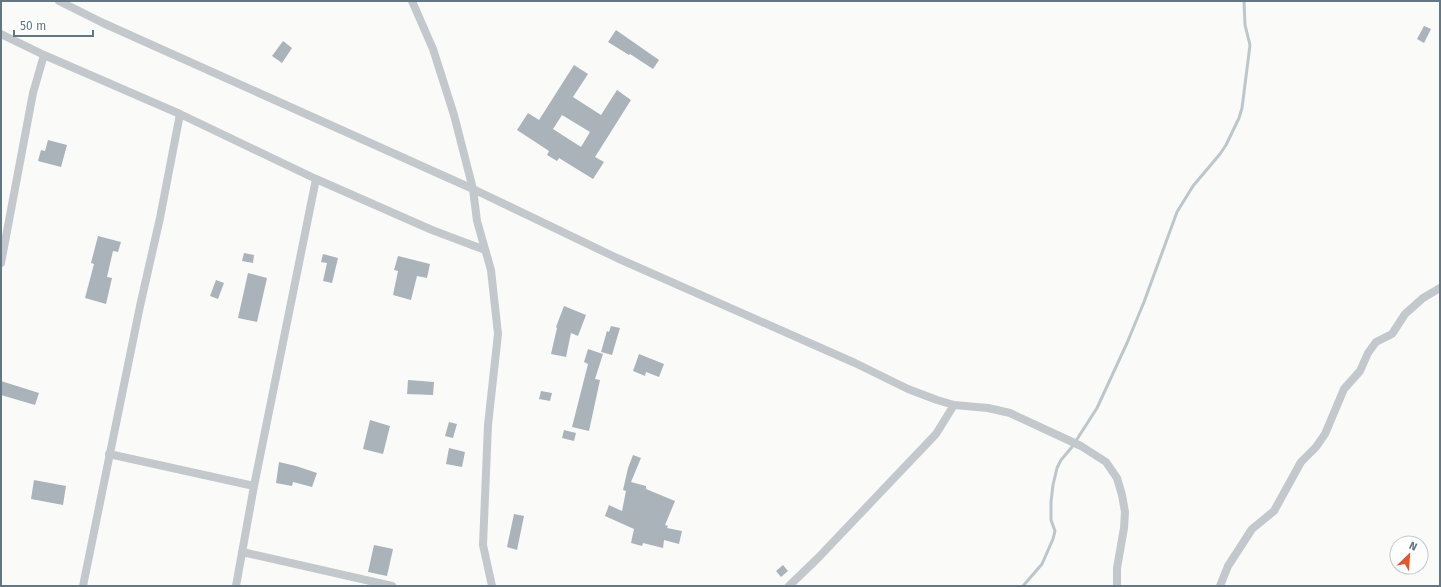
<svg xmlns="http://www.w3.org/2000/svg" width="1441" height="587" font-family="'Fira Sans',sans-serif">
<style>
.lines{fill:none;stroke-linecap:round;stroke-linejoin:round}
.stream{stroke:#bbc7cb;stroke-width:3}
.building{fill:#aab3b9;fill-rule:evenodd}
.street{stroke:#c3c8cc;stroke-width:8}
</style>
<rect width="100%" height="100%" fill="#fafaf8"/>
<g class="lines">
<path class="stream" d="M1023,586L1042,564L1053,539L1055,531L1051,520V502L1053,485L1057,468L1061,460L1072,447L1097,408L1127,343L1144,302L1177,212L1193,186L1220,154L1226,145L1239,118L1242,108L1250,45L1245,25L1244,1"/>
</g>
<path class="building" d="M1424,26L1431,29L1424,43L1417,39Z
M616,30L659,60L653,69L630,54L629,55L608,42Z
M283,41L292,48L282,63L272,56Z
M574,65L588,74L573,97L601,115L617,90L631,100L595,157L604,162L593,179L559,158L557,161L547,155L549,151L517,130L528,113L539,120ZM562,115L590,132L581,147L553,129Z
M48,140L67,145L61,167L38,161L41,150L45,151Z
M98,236L121,242L118,252L113,251L107,277L112,278L106,304L85,298L94,264L91,263Z
M244,253L254,255L253,263L242,261Z
M323,254L338,258L332,283L323,281L327,263L321,262Z
M398,256L430,264L427,278L417,276L411,300L393,295L398,271L394,270Z
M248,273L267,278L257,322L238,318Z
M216,280L224,283L218,299L210,296Z
M564,306L586,315L578,336L571,333L566,357L551,354L557,328L556,327Z
M611,326L620,328L612,355L601,352L607,331L609,332Z
M588,349L603,354L595,379L600,380L589,431L572,427L588,364L584,362Z
M639,354L664,364L659,377L646,372L645,376L633,371Z
M408,380L434,382L433,395L407,394Z
M1,381L39,393L35,405L1,395Z
M541,391L552,393L550,401L539,399Z
M370,420L390,426L383,454L363,449Z
M449,422L457,424L453,438L445,436Z
M564,430L576,433L574,441L562,438Z
M449,448L465,452L462,467L446,464Z
M633,455L641,458L631,482L646,486V489L675,501L665,525L668,526L667,528L682,531L679,544L664,540L663,548L643,543L642,546L631,543L634,529L605,516L609,505L622,511L626,491L623,490L628,468Z
M279,462L296,466L317,473L312,487L293,482L292,486L276,483Z
M34,480L66,486L63,505L31,499Z
M514,514L524,516L517,550L507,547Z
M374,545L393,549L387,576L368,572Z
M783,565L788,571L781,577L776,571Z"/>
<g class="lines">
<path class="street" d="M59,1L103,23L473,189L617,258L855,363L908,389L937,400L954,405L988,408L1010,413L1081,446L1106,462L1117,478L1122,495L1125,512L1124,528L1117,568V586
M412,1L433,49L454,115L473,189L477,221L491,270L498,334L488,425L483,545L492,586
M1,34L44,55L180,114L316,179L432,230L485,250
M1,263L33,93L44,55
M109,454L254,486
M242,552L392,586
M83,586L140,306L160,218L180,114
M236,586L254,486L316,179
M789,586L818,558L936,434L954,405
M1220,586L1228,566L1252,529L1274,511L1301,462L1316,447L1325,434L1344,389L1360,371L1368,353L1376,342L1392,334L1405,314L1423,298L1440,288"/>
</g>
<rect width="1441" height="587" fill="none" stroke="#657683" stroke-width="4"/>
<g transform="translate(1409 555) rotate(25)"><circle r="19" fill="#ffffff" stroke="#c1c8cd"/>
<path d="M0-3L7 15L0 10L-7 15Z" fill="#e4572e"/>
<text y="-6" font-size="11" font-weight="bold" text-anchor="middle" fill="#657683">N</text>
</g>
<path d="M14 30v6h79v-6" fill="none" stroke="#657683" stroke-width="2"/>
<text x="20" y="30" font-size="12" fill="#657683" stroke="#ffffff" stroke-width="3" paint-order="stroke">50 m</text>
</svg>
